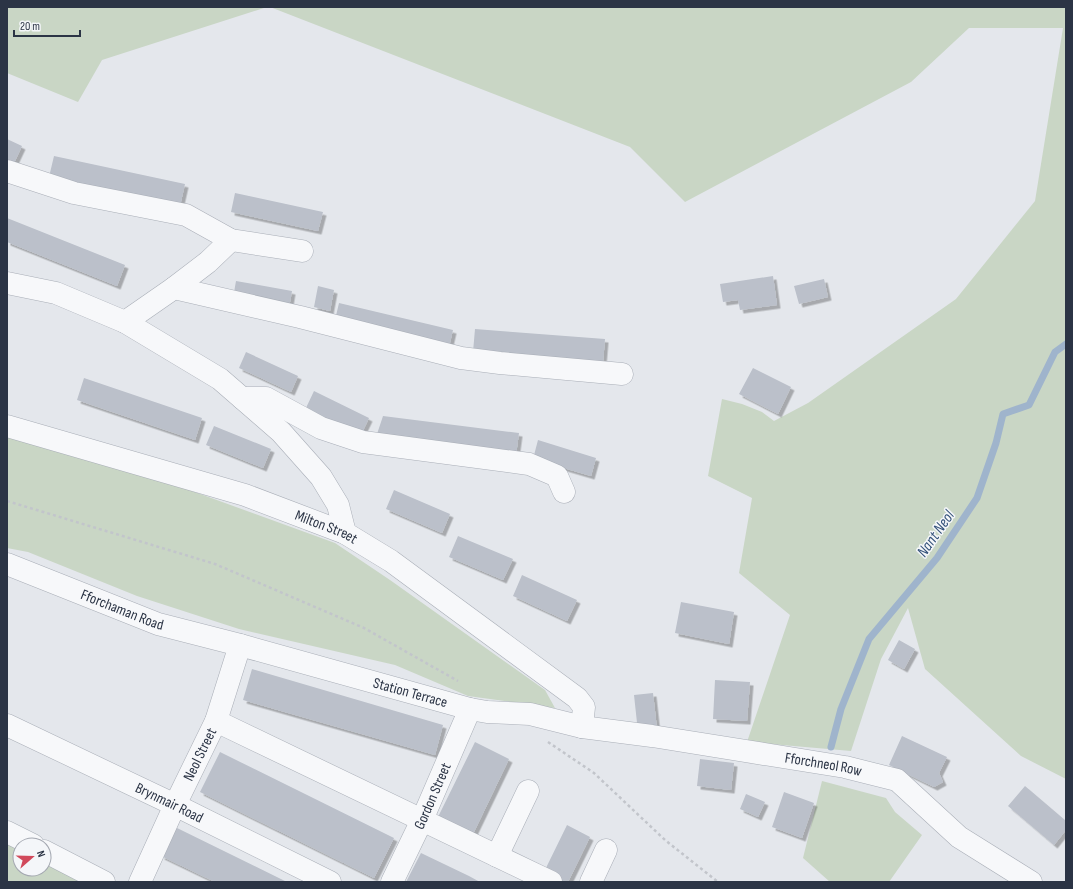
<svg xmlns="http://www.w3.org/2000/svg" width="1073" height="889" font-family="'Sofia Sans Condensed',sans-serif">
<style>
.green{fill:#c9d6c5}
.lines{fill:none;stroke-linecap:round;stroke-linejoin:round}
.stream{stroke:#9fb4cc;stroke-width:7}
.building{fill:#bbc0ca;filter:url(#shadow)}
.minor-casing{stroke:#a9aeb7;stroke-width:23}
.path{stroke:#c2c5cb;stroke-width:2.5;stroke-dasharray:3 3;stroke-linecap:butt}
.minor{stroke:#f7f8fa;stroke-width:22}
.labels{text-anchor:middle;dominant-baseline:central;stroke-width:3;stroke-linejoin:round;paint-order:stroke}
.street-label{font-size:15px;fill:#2b3445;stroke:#f4f6f9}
.water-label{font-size:16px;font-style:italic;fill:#34527a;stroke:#f4f6f9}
</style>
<defs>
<filter id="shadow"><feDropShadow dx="3.5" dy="3.5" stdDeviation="0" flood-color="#0004"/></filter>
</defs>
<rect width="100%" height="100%" fill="#e4e7ec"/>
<path class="green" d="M7,7H267L102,60L78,102L7,73Z
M270,7H1066V779L1021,756L925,669L908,608L881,659L851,751L747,742L790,615L739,573L752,498L708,476L722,399L742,404L762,412L774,421L808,403L956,299L1035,201L1063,28H969L911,82L685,202L630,147Z
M7,432L170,483L335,543L390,580L545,690L555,708L468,696L395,665L239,629L137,596L28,552L7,548Z
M822,781L886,798L895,812L922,835L889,882H830L803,858Z
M7,841L20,848V869H44V861L84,882H7Z"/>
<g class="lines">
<path class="stream" d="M831,747L841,709L869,639L937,558L977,498L996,443L1003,414L1029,405L1055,352L1066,344"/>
</g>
<path class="building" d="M7,139L22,146L14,163L7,160Z
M54,156L185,184L180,206L49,177Z
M235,193L323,212L318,231L231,212Z
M7,218L125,265L117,286L7,242Z
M773,276L777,305L740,310L738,300L723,302L720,284Z
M824,279L828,297L799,304L794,286Z
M236,281L292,291L289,308L233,298Z
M318,286L334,290L330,311L314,307Z
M339,303L453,330L449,347L335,320Z
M475,329L605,339L603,362L473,352Z
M246,352L298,376L291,392L239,368Z
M753,368L791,387L778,414L739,394Z
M84,378L202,418L195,440L77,400Z
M314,391L369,418L360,437L305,410Z
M383,416L519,433L516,455L376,437Z
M214,426L271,449L263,468L206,445Z
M538,440L596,458L591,476L533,459Z
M394,490L450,514L442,533L386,509Z
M458,536L513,559L503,580L449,557Z
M522,575L577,600L567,621L513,596Z
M681,602L734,612L729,644L675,633Z
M899,640L915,649L904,669L888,660Z
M252,669L443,725L435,755L243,700Z
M715,680L750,682L747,721L713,719Z
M653,693L657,729L638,732L634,695Z
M902,736L947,757L939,773L943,782L934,787L889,765Z
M475,742L509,759L473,834L438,817Z
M220,752L394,838L374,878L200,792Z
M700,759L734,763L731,790L697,786Z
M1025,786L1066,821V830L1054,845L1008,806Z
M784,792L814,803L802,838L772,827Z
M746,794L765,802L758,817L740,809Z
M567,825L590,837L568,882H564L544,872Z
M175,827L287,882H215L161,856Z
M421,853L469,876L480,882H406Z"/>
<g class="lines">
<defs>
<g id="minor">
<path d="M7,171L74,193L186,215L231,240L302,251"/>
<path d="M7,283L56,293L125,322L220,379L281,432L321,477L338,505L345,533"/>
<path d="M174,288L300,317L461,358L500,363L622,374"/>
<path d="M125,322L174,288L208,262L231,240"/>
<path d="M242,398H266L321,428L363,442L529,464L557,476L564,492"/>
<path id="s1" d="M7,426L245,495L345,533L391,561L577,698L584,707L582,727"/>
<path id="s2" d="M7,564L158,624L240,645L470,709L487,712L530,714L582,727L652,736L845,767L897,780L959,837L1031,882"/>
<path d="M216,721L551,882"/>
<path id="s3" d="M7,725L175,805L330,882"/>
<path d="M7,832L33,845"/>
<path d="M44,851L104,882"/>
<path d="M497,856L528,791"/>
<path id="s4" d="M140,882L175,805L216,721L240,645"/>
<path id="s5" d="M392,882L422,820L470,709"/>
<path d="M591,882L606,850"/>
</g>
</defs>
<use href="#minor" class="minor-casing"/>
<path class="path" d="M7,501L215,564L364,628L458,681
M548,742L594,773L665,840L718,882"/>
<use href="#minor" class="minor"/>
</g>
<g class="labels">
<g class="street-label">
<text stroke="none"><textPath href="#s1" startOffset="335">Milton Street</textPath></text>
<text stroke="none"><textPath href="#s2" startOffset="124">Fforchaman Road</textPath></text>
<text stroke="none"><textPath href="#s2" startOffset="424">Station Terrace</textPath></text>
<text stroke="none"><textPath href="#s4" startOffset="141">Neol Street</textPath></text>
<text stroke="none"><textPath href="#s2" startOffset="844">Fforchneol Row</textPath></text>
<text stroke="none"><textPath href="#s5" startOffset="95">Gordon Street</textPath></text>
<text stroke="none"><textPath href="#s3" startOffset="180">Brynmair Road</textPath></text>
</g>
<g class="water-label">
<text transform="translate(936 534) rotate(-55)">Nant Neol</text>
</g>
</g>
<rect width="1073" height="889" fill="none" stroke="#2b3445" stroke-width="16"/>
<g transform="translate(32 857) rotate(70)"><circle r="19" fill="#f4f6f9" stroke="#a4a8b1"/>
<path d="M0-3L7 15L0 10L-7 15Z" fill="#d1495b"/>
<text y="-6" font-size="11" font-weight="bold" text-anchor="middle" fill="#2b3445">N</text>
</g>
<path d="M14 30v6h66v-6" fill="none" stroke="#2b3445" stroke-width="2"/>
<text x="20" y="30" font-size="12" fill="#2b3445" stroke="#f4f6f9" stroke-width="3" paint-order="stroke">20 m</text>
</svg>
